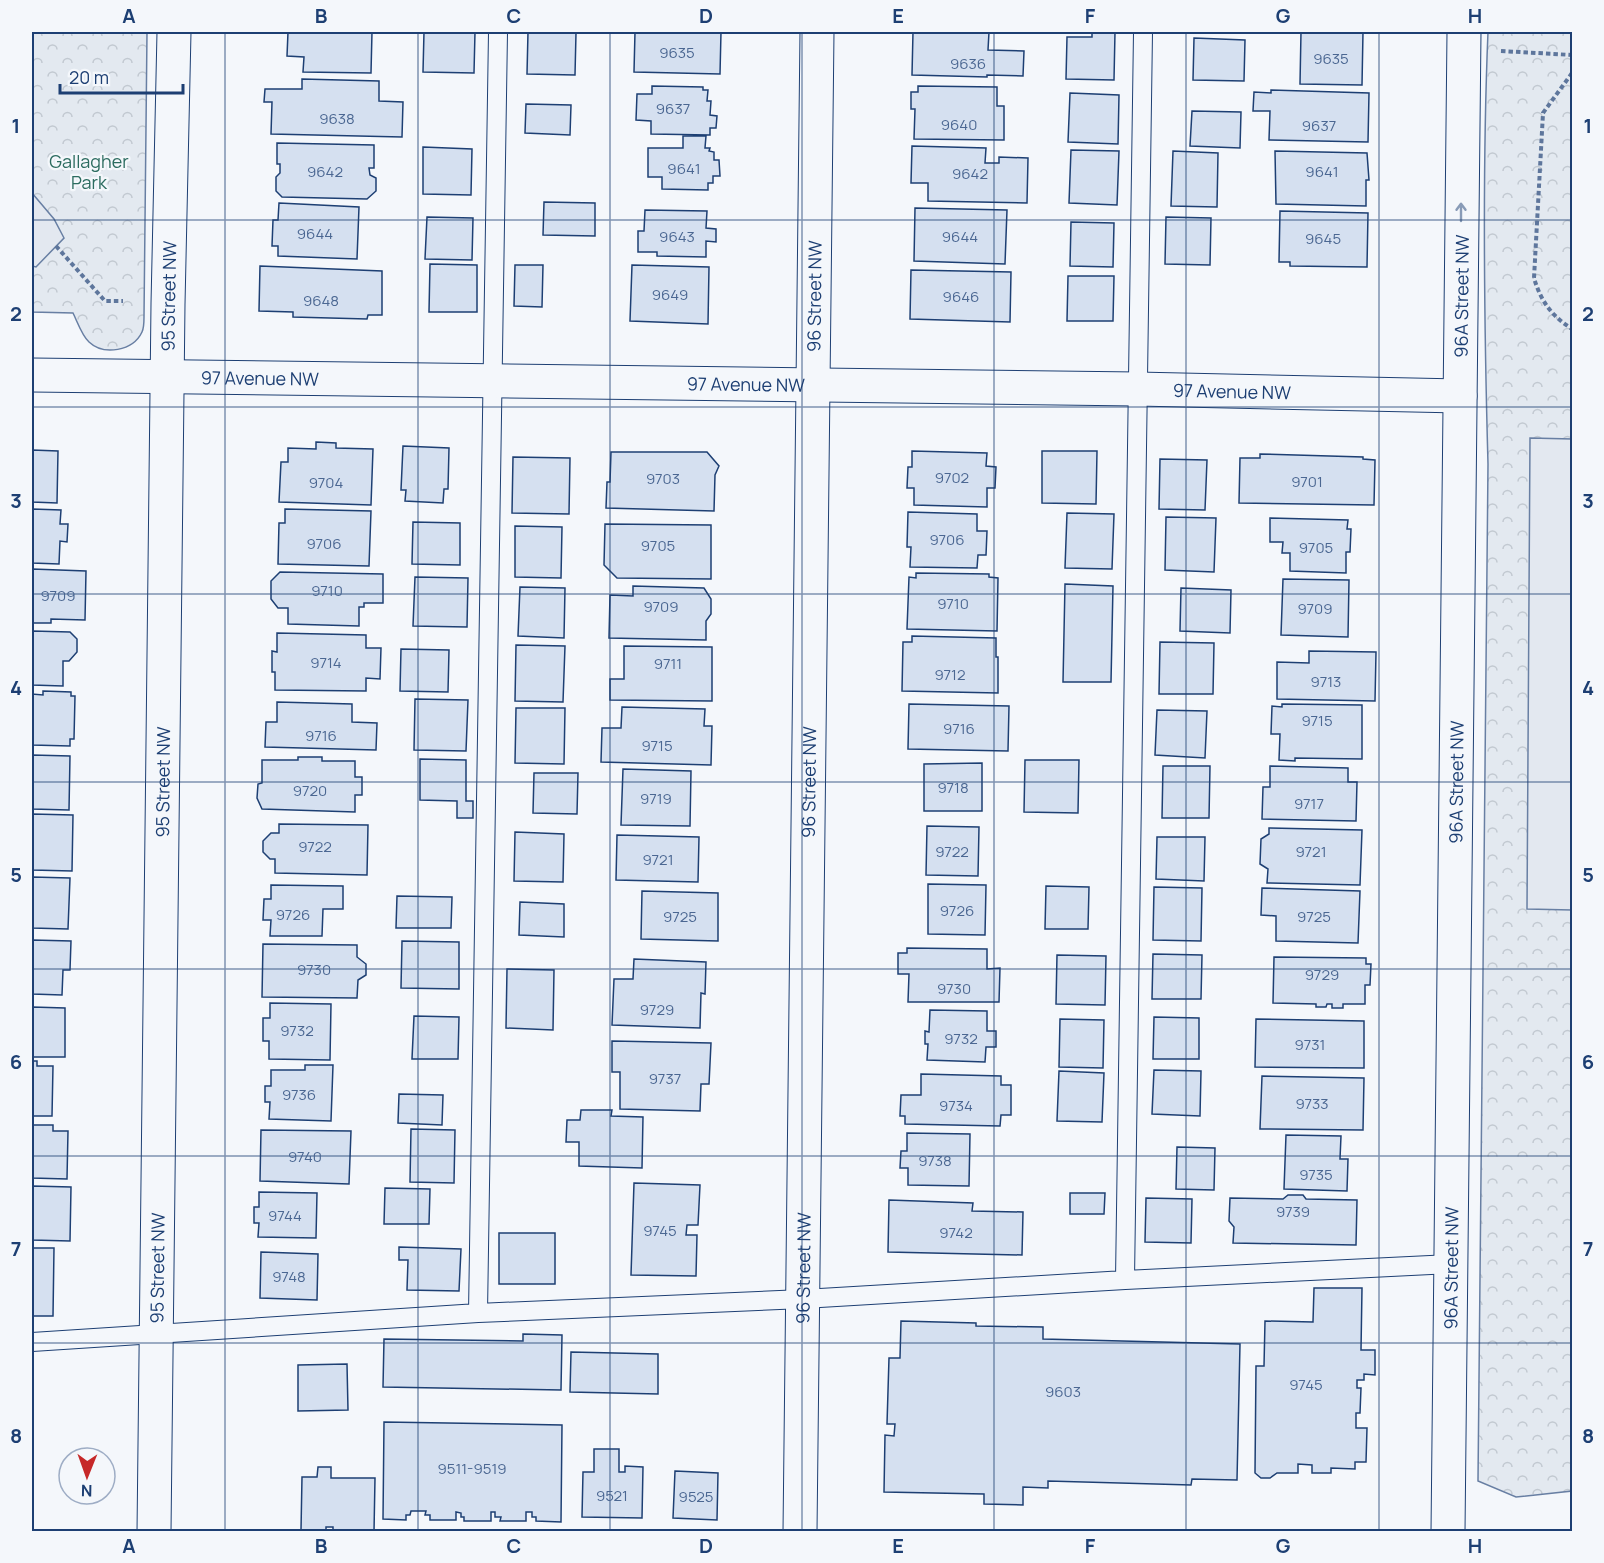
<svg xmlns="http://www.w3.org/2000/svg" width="1604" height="1563" font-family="Manrope,sans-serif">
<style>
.park{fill:url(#park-crowns);stroke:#687fa3;stroke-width:1.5}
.parking{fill:#e3e8f0;stroke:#687fa3;stroke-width:1.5}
.building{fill:#d5e0f0;stroke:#1d3f73;stroke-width:1.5}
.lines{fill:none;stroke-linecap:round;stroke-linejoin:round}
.service-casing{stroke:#1d3f73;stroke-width:20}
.minor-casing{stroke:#1d3f73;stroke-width:35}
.path{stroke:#5e769c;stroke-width:4;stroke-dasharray:4.5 3;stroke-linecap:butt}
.service{stroke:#f4f7fb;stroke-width:18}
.minor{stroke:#f4f7fb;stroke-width:33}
.oneway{stroke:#889bb7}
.grid{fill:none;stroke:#1d3f73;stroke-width:1.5;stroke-opacity:0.55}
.labels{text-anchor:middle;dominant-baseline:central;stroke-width:4.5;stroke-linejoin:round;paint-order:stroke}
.number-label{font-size:15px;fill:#4b6792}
.park-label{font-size:18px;fill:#2c6c60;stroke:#f4f7fb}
.street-label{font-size:18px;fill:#1d3f73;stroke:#f4f7fb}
.neatline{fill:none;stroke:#1d3f73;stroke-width:2}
.grid-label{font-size:20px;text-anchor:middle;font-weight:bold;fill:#1d3f73}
</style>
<defs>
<pattern id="park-crowns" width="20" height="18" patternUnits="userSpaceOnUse" patternTransform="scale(1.5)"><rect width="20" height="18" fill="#e3e9f0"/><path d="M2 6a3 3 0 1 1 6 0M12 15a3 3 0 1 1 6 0" fill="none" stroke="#c2c9d1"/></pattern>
</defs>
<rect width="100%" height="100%" fill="#f4f7fb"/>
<path class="park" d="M32,32H147L144,317C144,322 144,328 142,332C133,351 104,356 89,342C82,336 77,321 73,313L32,312Z
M1488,32H1572V1491L1516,1497L1478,1481L1488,464C1484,320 1482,175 1488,32Z"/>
<path class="parking" d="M32,193L54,219L64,238L36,267L32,266Z
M1530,438L1572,439V910L1527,909Z"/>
<path class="building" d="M288,32H372L371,73L303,72L304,57L287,56Z
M424,32H475L474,73L423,72Z
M528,32L576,33L575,75L527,74Z
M635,32H721L720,74L634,72Z
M913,32H989L988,50L1024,51L1023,76L987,75V77L912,75Z
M1092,32H1115L1114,80L1066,79L1067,37H1092Z
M1301,32H1363L1362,85L1300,84Z
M1194,38L1245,40L1244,81L1193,80Z
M302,79L379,81V101L403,102L402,137L271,134L272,102H264L265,89H302Z
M652,86L703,87V90H708L707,101H711L710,115L717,116L716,128H710V135L651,134V121L636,120L637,94H652Z
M918,86L997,87V106H1004V140L914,139L915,109H911V92H918Z
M1271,90L1369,93L1368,142L1269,140L1270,111H1253L1254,92L1271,93Z
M1070,93L1119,95L1118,144L1068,142Z
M526,104L571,105L570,135L525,133Z
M1192,111L1241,112L1240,148L1190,146Z
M683,136H706L705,148H710L709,151L714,152V160H719L720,176H713V183H708V190L662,189V177H648V148H683Z
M277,143L374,145V168H369L370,175L376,178V191L367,199L282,197L276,191V177L280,173V164H277Z
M912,146L986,148L985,163H999V157L1028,158L1027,203L928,201V183H911Z
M423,147L472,149L471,195L423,194Z
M1071,150L1119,151L1117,205L1069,203Z
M1173,151L1218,153L1217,207L1171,206Z
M1275,151L1367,153L1369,180H1366V206L1276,204Z
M544,202L595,203V236L543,235Z
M279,203L359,207L357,259L278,256V246H272L273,220H278Z
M915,208L1007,210L1005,264L914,261Z
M645,210L707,211L706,228L716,229V242L706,241V257L657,256V252H638V231H644Z
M1280,211L1368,213L1367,267L1290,266V262H1279Z
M427,217L473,218L472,260L425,259Z
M1166,217L1211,218L1210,265L1165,264Z
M1071,222L1114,223L1113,267L1070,266Z
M430,264L477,265V312H429Z
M515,265H543L542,307L514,306Z
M632,265L709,267L708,324L630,321Z
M260,266L382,271V315H368L367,319L293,317V312L259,311Z
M911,270L1011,272L1010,322L910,319Z
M1068,276H1114L1113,321H1067Z
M316,442L336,443V448L373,449L371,505L279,502L281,462H288V448L316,449Z
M403,446L449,448L448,489H444L443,503L405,501L406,490H401Z
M32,450L58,451L57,503L32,502Z
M912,451L987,453L986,466L996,467L995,488H987V507L914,505V488H907L908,467H912Z
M1042,451H1097L1096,504L1042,503Z
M611,452H707L719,466L715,475L714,511L606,508L607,482H610Z
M1260,454L1363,457V459L1375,460L1374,505L1239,503L1240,458H1260Z
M513,457L570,458L569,514L512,513Z
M1160,459L1207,460L1205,510L1159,509Z
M32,509L61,510L60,524H68L67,542L60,541L59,564L32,563Z
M285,509L371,511L369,566L278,564L279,523H285Z
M908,512L977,514V531H987L986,555H978L977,568L910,567L911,547H907Z
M1067,513L1114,514L1112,569L1065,568Z
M1166,517L1216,518L1214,572L1165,570Z
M1270,518L1348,520L1347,529H1351L1350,552H1346V573L1290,571V553H1282L1283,542H1270Z
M413,522L460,523V565L412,564Z
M605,524L711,525V579L617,578L604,565Z
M515,526L562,527L561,578L515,577Z
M32,569L86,571L85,620L51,619V623H32Z
M280,572L383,574V603H364V607H359V626L288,624V608H278L271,599V581Z
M916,573L989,574V577L998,578L997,631L907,629L909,577L916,578Z
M415,577L468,578L467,627L413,626Z
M1283,579L1349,580L1348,637L1281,635Z
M1065,584L1113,586L1111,682H1063Z
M633,586L704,588L711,599V614L706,621V640L609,638L610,595L633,596Z
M520,587L565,588L564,638L518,636Z
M1181,588L1231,590L1230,633L1180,631Z
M32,631L70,632L77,639V652L69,661H63V686L32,685Z
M277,633L366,635V648H381L380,679L366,678V691L275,690V672H272V651L277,652Z
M912,636L996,638V657H998V693L902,691L903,642H912Z
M1160,642L1214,643L1213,694H1159Z
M516,645L565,646L563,702L515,701Z
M624,646L712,647V701L610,700V679H624Z
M401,649L449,650L448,692L400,691Z
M1309,651L1376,652L1375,701L1277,699V662L1309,663Z
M43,691L71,692V696H75L74,739H70V746L32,745V694L43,695Z
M415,699L468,700L466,751L414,750Z
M277,702L352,704V722L377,723L376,750L265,747L266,722H277Z
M909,704L1009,706L1008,751L908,749Z
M1282,704L1362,705V759L1295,758V761L1279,760L1280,734H1271L1272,706L1282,707Z
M622,707L705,709L704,726H712L711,765L601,762L602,728H621Z
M516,708H565L564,764L515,763Z
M1157,710L1207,711L1205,758L1155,755Z
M32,755L70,756L69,810L32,809Z
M298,757H322V761H355V777H362V795H355V812L262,809L257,798L258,784L262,783V760H298Z
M420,759L466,760V801H473V818H457V801L420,800Z
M1025,760H1079L1078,813L1024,812Z
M982,763V811H924V764Z
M1163,766H1210L1209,818H1162Z
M1270,766L1348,768V782H1357L1356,821L1262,819L1263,787H1270Z
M623,769L691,771L690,826L621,825Z
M534,773H578L577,814L533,813Z
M32,814L73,815L72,871L32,870Z
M279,824L368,825L367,875L275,873V859H270L263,852V841L271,833H279Z
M927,826L979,827L978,876L926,875Z
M1269,828L1362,830L1360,885L1267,883L1268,869L1260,864L1261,839L1269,834Z
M515,832L564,834L563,882L514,881Z
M617,835L699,837L698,882L616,880Z
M1157,837H1205L1204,881L1156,879Z
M32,877L70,878L68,929L32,928Z
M928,884L986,885L985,935L928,934Z
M271,885L343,886V909H323L322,936H270L271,920H263L264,899H271Z
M1046,886L1089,887L1088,929H1045Z
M1154,887L1202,888L1201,941L1153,940Z
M1262,888L1360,891L1358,943L1276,941V916L1261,915Z
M642,891L718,893V941L641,939Z
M397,896L452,897L451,928H396Z
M520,902L564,904V937L519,935Z
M32,940L71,941L70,970H63L62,995L32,994Z
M402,941L459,942V989L401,988Z
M263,944L357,945V957L366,964V975L358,980L357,998L262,997Z
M907,948L987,949V969L1000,968L999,1002H908L909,974H898V953H907Z
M1153,954L1202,955L1201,999H1152Z
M1057,955L1106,956L1105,1005L1056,1004Z
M1274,957L1366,958V964H1371L1370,985H1365V1004H1343V1008H1332V1004H1327L1326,1007H1316V1004L1273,1003Z
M634,959L706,962L705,994L701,993L700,1028L612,1025L614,979H633Z
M507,969L554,970L553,1030L506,1028Z
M270,1003L331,1004L330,1060L269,1059V1041H263V1018H270Z
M32,1007L65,1008V1057H32Z
M930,1010L987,1011V1031H996V1047H986L985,1062L927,1060L928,1044H925V1031L929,1032Z
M414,1016L459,1017L458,1059H412Z
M1154,1017L1199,1018V1059H1153Z
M1060,1019L1104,1020L1103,1068L1059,1067Z
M1256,1019L1364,1021V1068L1255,1067Z
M612,1041L711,1043L709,1084H701L700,1111L620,1109V1072H612Z
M32,1061H37V1066H53L52,1116H32Z
M305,1065H333L331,1121L269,1119L270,1102H265V1086H271V1070H305Z
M1154,1070L1201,1071L1200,1116L1152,1114Z
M1059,1071L1104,1073L1102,1122L1057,1121Z
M921,1074L1001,1076V1085H1011V1115H1001L1000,1126L905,1124V1116H900L901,1095H921Z
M1262,1076L1364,1078L1363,1130L1260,1129Z
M399,1094L443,1095L442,1125L398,1123Z
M581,1110H612L611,1116L643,1117L642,1168L579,1166V1142H566L567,1120H580Z
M32,1125H53V1131H68L67,1179L32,1178Z
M411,1129L455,1130L454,1183L410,1182Z
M261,1130L351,1131L349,1184L260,1181Z
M907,1133L970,1134L969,1186L908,1185V1168H900L901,1151H907Z
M1286,1135L1341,1136L1340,1159H1348L1347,1191L1284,1189Z
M1177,1147L1215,1148L1214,1190L1176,1189Z
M634,1183L700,1185L698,1225H687L686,1235H697L696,1276L631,1275Z
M32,1186L71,1187L70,1241L32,1240Z
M385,1188L430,1189L429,1224H384Z
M259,1192L317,1193L316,1238L258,1237L259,1223H254V1207H259Z
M1070,1193H1105L1104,1214H1070Z
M1288,1195H1303L1306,1199L1357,1200L1356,1245L1233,1243L1234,1227L1229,1221L1230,1198L1283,1199Z
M1146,1198L1192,1199L1191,1243L1145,1242Z
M889,1200L973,1203L972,1211L1023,1212L1022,1255L888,1252Z
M499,1233H555V1284H499Z
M399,1247L461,1249L459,1291L407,1290L408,1260H399Z
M32,1248H54L53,1316H32Z
M261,1252L318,1254L317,1300L260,1298Z
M1314,1288H1362L1361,1350H1375V1375L1364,1374V1380H1357V1388H1361L1360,1413H1356V1428H1367L1366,1462H1355V1469L1331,1468V1473H1312V1465L1298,1464V1473H1277L1270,1478H1261L1255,1473L1256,1366H1264L1265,1321L1313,1322Z
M901,1321L976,1323V1326L1043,1327V1339L1240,1344L1237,1480L1192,1479L1191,1485L1048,1481V1488L1023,1487V1505L984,1504V1494L884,1492L885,1435L894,1436L895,1424H887L889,1358H900Z
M523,1334L562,1335L561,1390L383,1387L384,1339L523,1341Z
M571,1352L658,1354V1394L570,1392Z
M347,1364L348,1410L298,1411V1365Z
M384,1422L562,1425L561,1522L536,1521V1517H532V1512H526V1521H500L501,1517H495V1512H491V1521H464V1517H461V1513L456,1512V1520H430V1515H425L426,1511H411L410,1515H406V1520L383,1519Z
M594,1449H619V1472H625V1466L643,1467L642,1518L582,1517L583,1472H594Z
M318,1467H331V1478H375L374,1532H333V1527H326V1531L301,1530L302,1477H317Z
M675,1471L718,1473L717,1520L673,1518Z"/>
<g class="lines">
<defs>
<path id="service" d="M1125,1280L1143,32
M478,1313L498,32
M32,1342L478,1313L803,1299L1125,1280L1451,1264"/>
<g id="minor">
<path id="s1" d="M32,375L1137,389L1460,396"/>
<path id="s2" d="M154,1532L168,304L174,32"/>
<path id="s3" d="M800,1532L817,32"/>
<path id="s4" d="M1448,1532L1464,32"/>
</g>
</defs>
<use href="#service" class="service-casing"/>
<use href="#minor" class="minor-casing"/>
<path class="path" d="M1501,51L1572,55
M1572,73L1543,113L1534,278C1541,302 1552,316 1572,329
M56,246L105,301H123"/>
<use href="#service" class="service"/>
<use href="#minor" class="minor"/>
</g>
<defs><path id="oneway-shaft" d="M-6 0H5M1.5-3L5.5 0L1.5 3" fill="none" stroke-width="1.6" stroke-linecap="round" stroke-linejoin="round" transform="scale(1.5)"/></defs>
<use class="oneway" href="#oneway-shaft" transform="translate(1461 212) rotate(-90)"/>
<path class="grid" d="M225,32V1532M418,32V1532M610,32V1532M802,32V1532M994,32V1532M1186,32V1532M1379,32V1532M32,220H1572M32,407H1572M32,594H1572M32,782H1572M32,969H1572M32,1156H1572M32,1343H1572"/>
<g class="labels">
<g class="number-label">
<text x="677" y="52">9635</text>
<text x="1331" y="58">9635</text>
<text x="968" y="63">9636</text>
<text x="673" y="108">9637</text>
<text x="337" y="118">9638</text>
<text x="959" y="124">9640</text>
<text x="1319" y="125">9637</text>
<text x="684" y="168">9641</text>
<text x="325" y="171">9642</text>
<text x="1322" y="171">9641</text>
<text x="970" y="173">9642</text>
<text x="315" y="233">9644</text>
<text x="677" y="236">9643</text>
<text x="960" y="236">9644</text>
<text x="1323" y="238">9645</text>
<text x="670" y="294">9649</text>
<text x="961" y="296">9646</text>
<text x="321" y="300">9648</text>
<text x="952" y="477">9702</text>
<text x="663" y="478">9703</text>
<text x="1307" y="481">9701</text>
<text x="326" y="482">9704</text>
<text x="947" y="539">9706</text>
<text x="324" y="543">9706</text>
<text x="658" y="545">9705</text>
<text x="1316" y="547">9705</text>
<text x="327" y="590">9710</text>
<text x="58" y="595">9709</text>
<text x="953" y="603">9710</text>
<text x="661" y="606">9709</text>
<text x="1315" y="608">9709</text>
<text x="326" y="662">9714</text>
<text x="668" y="663">9711</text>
<text x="950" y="674">9712</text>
<text x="1326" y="681">9713</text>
<text x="1317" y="720">9715</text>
<text x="959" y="728">9716</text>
<text x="321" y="735">9716</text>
<text x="657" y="745">9715</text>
<text x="953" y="787">9718</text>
<text x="310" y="790">9720</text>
<text x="656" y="798">9719</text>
<text x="1309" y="803">9717</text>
<text x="315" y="846">9722</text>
<text x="952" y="851">9722</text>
<text x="1311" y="851">9721</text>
<text x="658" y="859">9721</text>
<text x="957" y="910">9726</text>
<text x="293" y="914">9726</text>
<text x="680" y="916">9725</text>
<text x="1314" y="916">9725</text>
<text x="314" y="969">9730</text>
<text x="1322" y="974">9729</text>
<text x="954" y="988">9730</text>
<text x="657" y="1009">9729</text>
<text x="297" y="1030">9732</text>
<text x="961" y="1038">9732</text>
<text x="1310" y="1044">9731</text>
<text x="665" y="1078">9737</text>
<text x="299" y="1094">9736</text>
<text x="1312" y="1103">9733</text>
<text x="956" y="1105">9734</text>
<text x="305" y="1156">9740</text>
<text x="935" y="1160">9738</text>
<text x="1316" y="1174">9735</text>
<text x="1293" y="1211">9739</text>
<text x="285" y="1215">9744</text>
<text x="660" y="1230">9745</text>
<text x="956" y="1232">9742</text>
<text x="289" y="1276">9748</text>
<text x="1306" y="1384">9745</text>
<text x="1063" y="1391">9603</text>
<text x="472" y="1468">9511-9519</text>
<text x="612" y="1495">9521</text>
<text x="696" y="1496">9525</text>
</g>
<g class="park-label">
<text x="89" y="161">Gallagher<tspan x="89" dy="21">Park</tspan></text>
</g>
<g class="street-label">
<text stroke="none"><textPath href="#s2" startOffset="1236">95 Street NW</textPath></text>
<text stroke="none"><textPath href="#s3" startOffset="1236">96 Street NW</textPath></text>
<text stroke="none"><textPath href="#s4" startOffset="1236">96A Street NW</textPath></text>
<text stroke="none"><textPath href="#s1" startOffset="228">97 Avenue NW</textPath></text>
<text stroke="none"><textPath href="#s1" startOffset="714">97 Avenue NW</textPath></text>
<text stroke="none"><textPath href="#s1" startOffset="1200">97 Avenue NW</textPath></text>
<text stroke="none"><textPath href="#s2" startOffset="750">95 Street NW</textPath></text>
<text stroke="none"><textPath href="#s4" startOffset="750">96A Street NW</textPath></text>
<text stroke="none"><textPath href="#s3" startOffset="750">96 Street NW</textPath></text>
<text stroke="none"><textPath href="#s2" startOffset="264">95 Street NW</textPath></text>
<text stroke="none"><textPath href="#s3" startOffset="264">96 Street NW</textPath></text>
<text stroke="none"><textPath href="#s4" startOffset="264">96A Street NW</textPath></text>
</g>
</g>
<rect width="1604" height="1563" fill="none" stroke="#f4f7fb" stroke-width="66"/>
<g transform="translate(87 1476) rotate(181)"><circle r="28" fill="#f4f7fb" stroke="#9eadc5" stroke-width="1.5"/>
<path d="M0-4.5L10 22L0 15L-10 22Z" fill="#c62828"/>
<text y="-9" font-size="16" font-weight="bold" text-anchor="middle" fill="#1d3f73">N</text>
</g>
<path d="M60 84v9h123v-9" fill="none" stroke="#1d3f73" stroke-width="3"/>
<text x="69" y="84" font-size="18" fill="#1d3f73" stroke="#f4f7fb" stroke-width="4.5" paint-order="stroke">20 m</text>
<rect x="33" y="33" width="1538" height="1497" class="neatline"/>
<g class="grid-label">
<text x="129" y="23">A</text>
<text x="321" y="23">B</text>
<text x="514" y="23">C</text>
<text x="706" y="23">D</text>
<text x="898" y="23">E</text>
<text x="1090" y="23">F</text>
<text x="1283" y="23">G</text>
<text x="1475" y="23">H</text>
<text x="16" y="133">1</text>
<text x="1588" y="133">1</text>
<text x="16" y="321">2</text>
<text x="1588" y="321">2</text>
<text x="16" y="508">3</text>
<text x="1588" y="508">3</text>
<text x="16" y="695">4</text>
<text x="1588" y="695">4</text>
<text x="16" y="882">5</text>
<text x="1588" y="882">5</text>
<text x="16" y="1069">6</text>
<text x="1588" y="1069">6</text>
<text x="16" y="1256">7</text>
<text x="1588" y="1256">7</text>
<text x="16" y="1443">8</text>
<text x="1588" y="1443">8</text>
<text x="129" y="1553">A</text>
<text x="321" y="1553">B</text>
<text x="514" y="1553">C</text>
<text x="706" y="1553">D</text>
<text x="898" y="1553">E</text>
<text x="1090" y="1553">F</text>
<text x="1283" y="1553">G</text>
<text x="1475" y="1553">H</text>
</g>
</svg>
